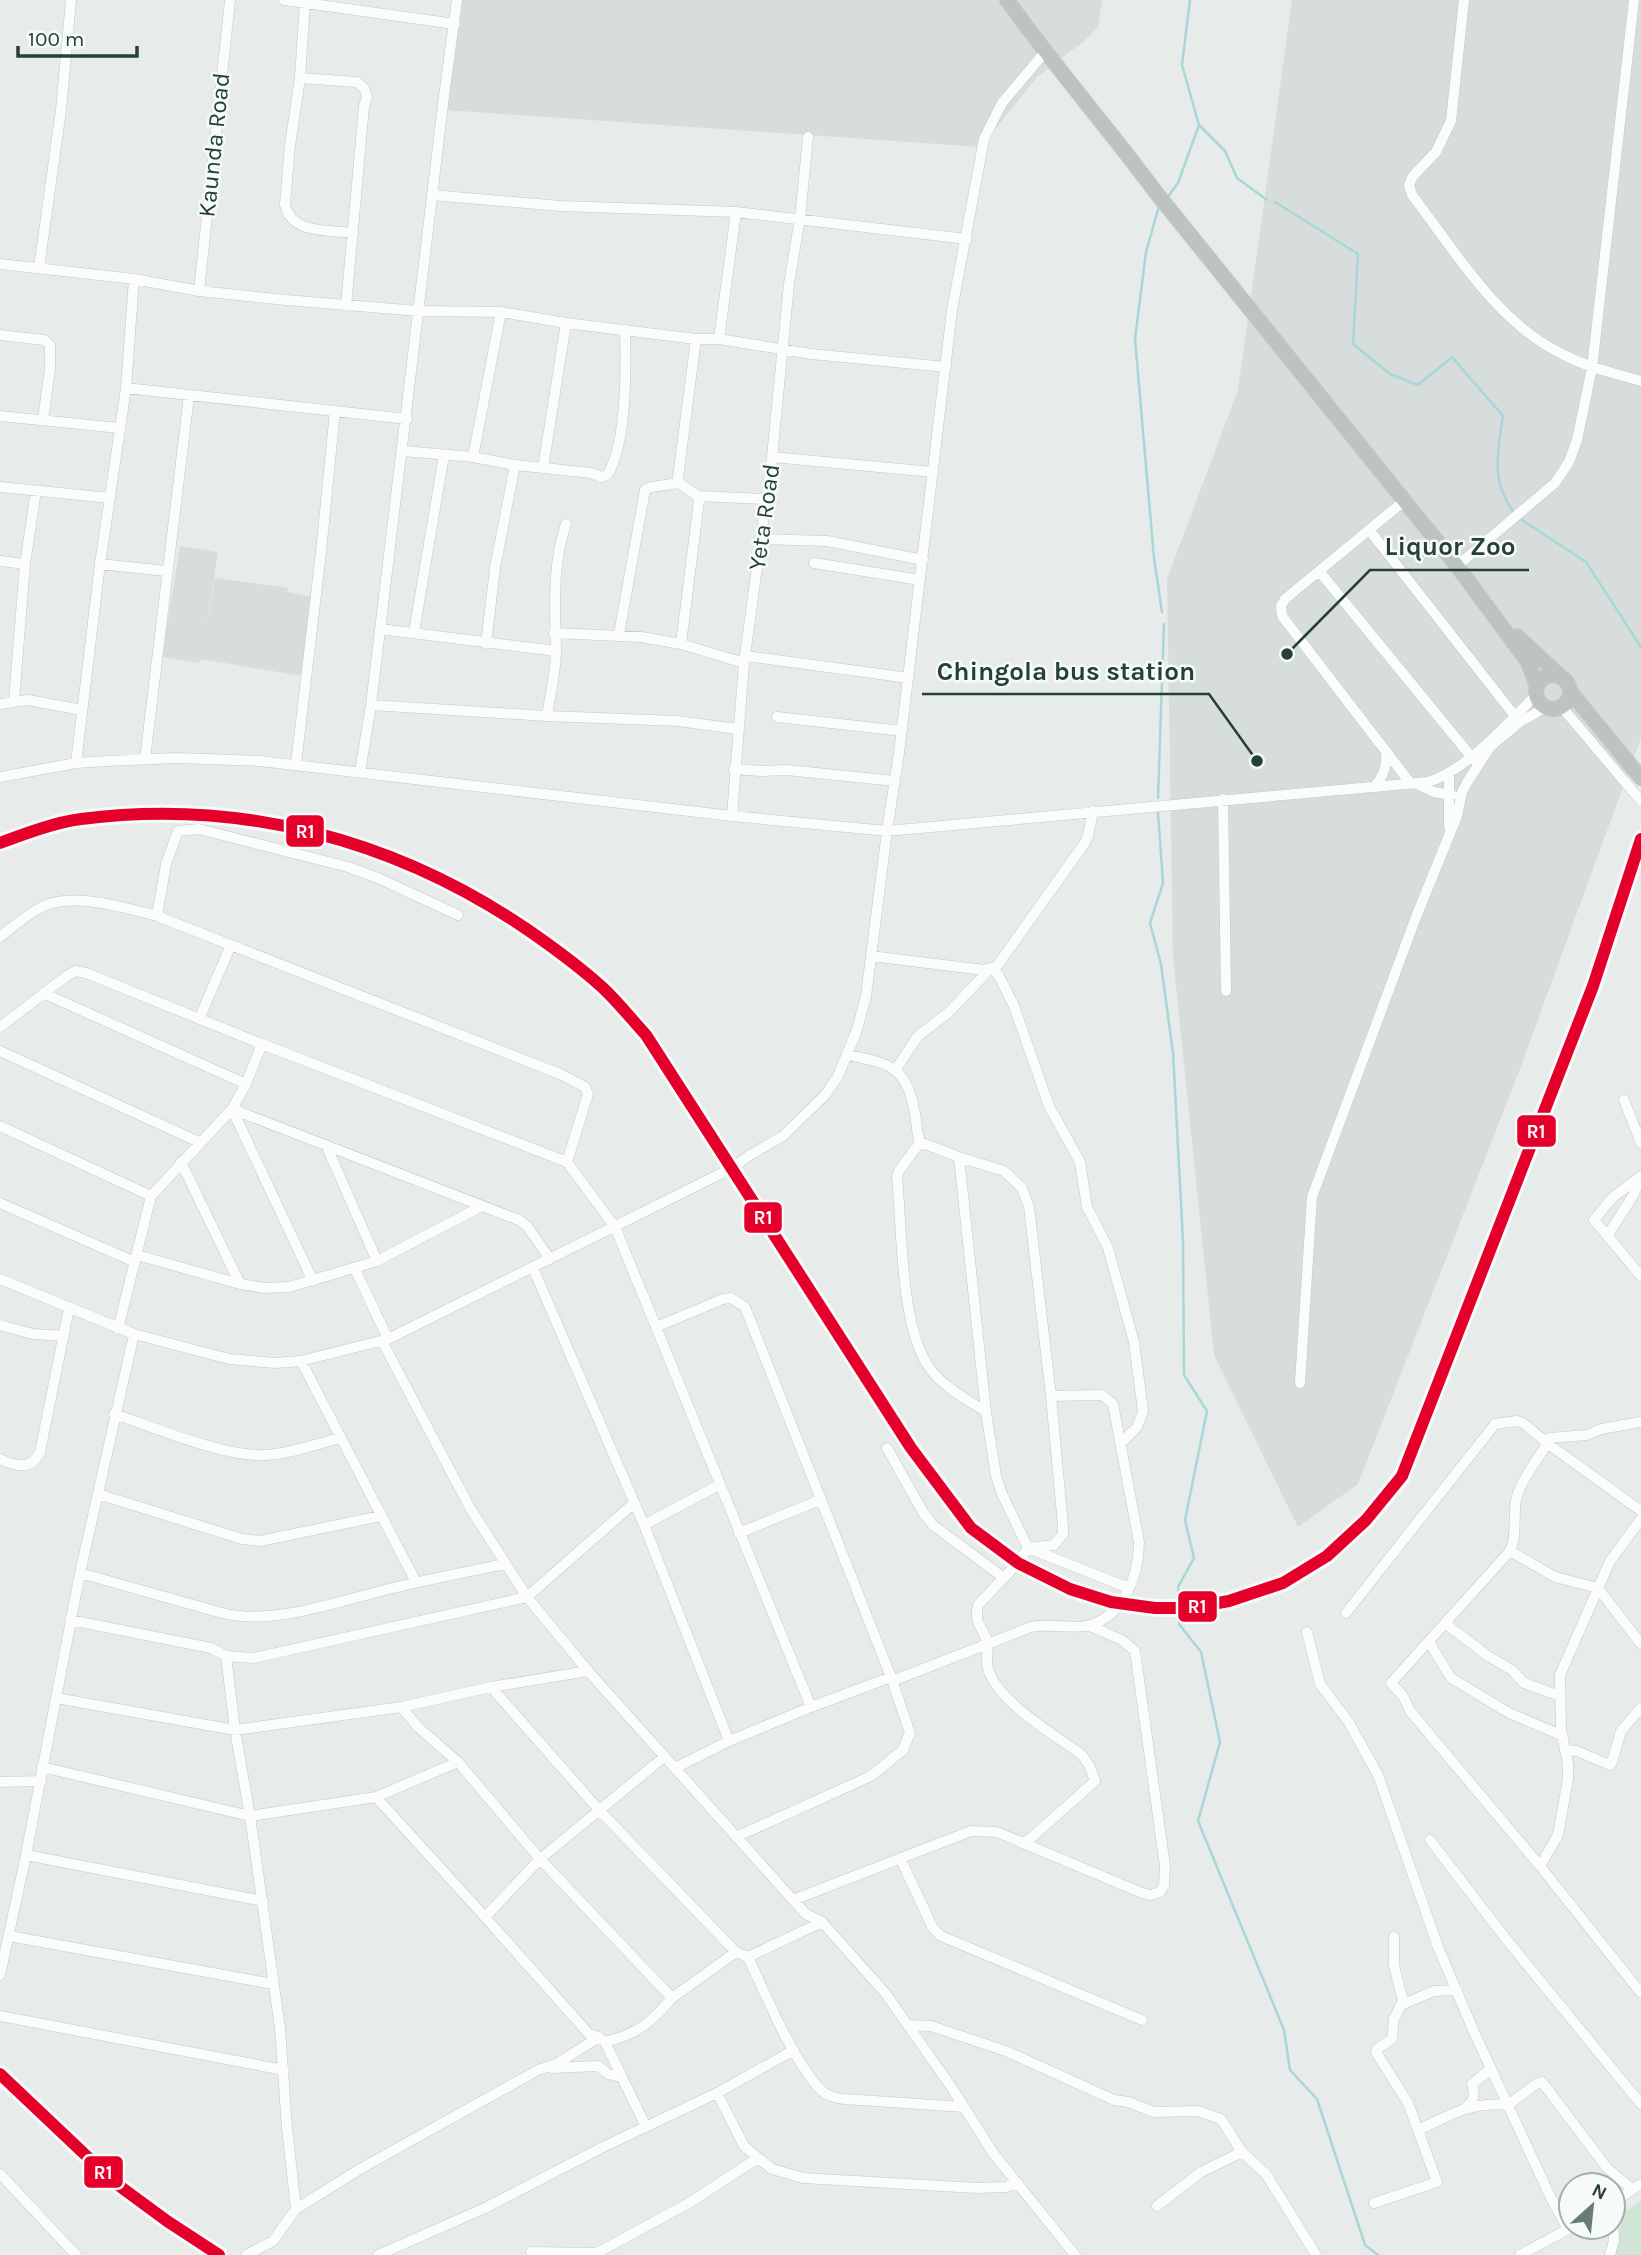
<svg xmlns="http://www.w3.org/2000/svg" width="1641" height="2255" font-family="Karla,sans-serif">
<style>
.built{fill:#d6ddda}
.green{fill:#d1e5d6}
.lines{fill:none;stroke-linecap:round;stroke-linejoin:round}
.stream{stroke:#a9d6d9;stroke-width:2.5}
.minor-casing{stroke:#c4c9c7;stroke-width:11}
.highway-casing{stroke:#c2cac8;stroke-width:16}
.minor{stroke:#fbfcfc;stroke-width:10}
.highway{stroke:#bcc3c1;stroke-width:14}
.rail-1-casing{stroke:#f6faf8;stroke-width:18}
.rail-1{stroke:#e4002b;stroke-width:12}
.labels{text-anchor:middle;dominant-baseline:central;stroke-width:5;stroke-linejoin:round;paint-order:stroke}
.street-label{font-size:24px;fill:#244037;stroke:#f6faf8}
.leader{fill:none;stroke:#244037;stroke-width:2.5}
.callout-dot{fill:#244037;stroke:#f6faf8;stroke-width:2.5}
.callout-label{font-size:26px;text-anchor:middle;font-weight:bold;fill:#244037;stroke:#f6faf8;stroke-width:5;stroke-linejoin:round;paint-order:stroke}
.line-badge{stroke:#f6faf8;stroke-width:2.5}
.badge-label{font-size:19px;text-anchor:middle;font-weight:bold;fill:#fff}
</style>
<rect width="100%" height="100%" fill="#e7ecea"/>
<path class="built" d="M458,0H1102L1098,27L1084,41L1037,77L981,147L446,110Z
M1292,0H1641V738L1518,1074L1358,1484L1298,1527L1214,1355L1173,957L1167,579L1238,390Z
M180,546L218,552L205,637L215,578L282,587L288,588L287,592L313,597L302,676L201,659L200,663L162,657Z"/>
<path class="green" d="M1641,2200V2255H1613L1625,2212Z"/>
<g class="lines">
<path class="stream" d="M1200,126L1225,151L1237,178L1267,200
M1166,199L1178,183L1199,125L1182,65L1190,0
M1275,202L1358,254L1353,344L1390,374L1418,385L1452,357L1503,416C1498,451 1490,480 1513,511
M1159,206L1146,252L1135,339L1154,558L1162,612
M1522,520L1586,562L1641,647
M1158,798L1164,624
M1158,812L1163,883L1150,923L1161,964L1173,1053L1183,1241L1184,1375L1207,1411L1185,1520L1194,1558L1178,1587L1179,1598
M1180,1612L1179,1624L1201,1652L1220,1742L1198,1821L1284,2030L1290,2070L1317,2099L1365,2245L1378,2255"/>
<defs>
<path id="minor" d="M284,0L455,24
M1464,0L1451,121L1436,152L1413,176L1409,185L1412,195C1455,251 1496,321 1560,353C1586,367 1613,373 1641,381
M305,2L300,78L290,145L285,204C290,234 329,230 353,233
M300,78L357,82L364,88L367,96L364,107L346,306
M432,195L561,206L736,212L967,239
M0,264L134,279L199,291L286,300L418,311L501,312L566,323L696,339H719L811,354L946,367
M39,268L61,110L71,0
M199,291L230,0
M0,335L44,340L50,345V369L43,419
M719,339L736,212
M126,388L407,419
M0,416L119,428
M403,451L473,457L515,465L591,473L601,477L607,475C627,446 626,366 625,330
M473,457L501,312
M772,457L933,472
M543,468L566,323
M0,487L110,498
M698,496L766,499
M1404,501L1285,599L1281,606L1282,616L1411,784
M1370,531L1518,720
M760,539L827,541L923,560
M0,561L25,564L36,491
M814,563L920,580
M100,564L166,571
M1457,566L1555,483L1569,462L1577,440L1592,368L1634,0
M1319,571L1474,760
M380,629L556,651
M414,632L444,455
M554,633L641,637L681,644L744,663
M619,634L645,490L651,487L679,483
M486,644L495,568L515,465
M681,644L699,501L698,496L679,483L678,477L696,339
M746,656L909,678
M14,700L25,564
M0,704L28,700L82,710
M371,705L547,716L678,721L737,729
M1566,712L1641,801
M547,716C550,695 556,672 556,650C555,608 552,565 566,524
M777,717L902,731
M145,759L189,396
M76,763L100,564L126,388L134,279
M296,764L321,552L335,411
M734,769L761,771L787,770L895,781
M360,772L371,705L444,96L457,0
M1449,773V827
M0,777L76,763L107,761L176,758L260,761L732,816L887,831L1428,782C1467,770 1507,724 1536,695
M1417,784L1434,792L1452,795
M1376,785C1384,774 1387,766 1386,753
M1223,799L1226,991
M732,816L744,663L772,457L789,284L800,218L808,137
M157,916L166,864L178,831L199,829L348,867L378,878L458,915
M0,937C14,926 28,913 44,906C75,892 125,908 157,916L560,1074L585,1087L588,1094L567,1162
M871,956L984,970L997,966L1084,844L1088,836L1093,811
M992,968L999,976L1014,1006L1049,1106L1080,1162L1087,1207L1108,1248L1134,1342L1143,1411L1137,1427L1121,1443
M43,993L246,1084L232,1109L313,1281
M199,1019L231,945
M0,1027L68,975L76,971L86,973L262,1044L567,1162L615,1227L656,1327L723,1299L731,1298L745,1307L891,1677L910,1733L903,1750L871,1776L736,1837
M0,1051L199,1142
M848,1055C888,1063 906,1066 914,1109C917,1120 916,1132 920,1142L959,1157L1004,1171L1022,1188L1029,1207L1051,1396L1063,1526V1534L1054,1545L1028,1548
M896,1069L918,1036L949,1012L990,969
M246,1084L262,1044
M1624,1100L1641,1143
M0,1126L151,1196
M920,1142L899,1171L897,1176C902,1227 900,1331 931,1370C946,1389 967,1399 986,1412L996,1476L1002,1494L1028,1548L1129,1588
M326,1145L377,1261
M959,1157L986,1412
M181,1162L240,1284
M1641,1176L1612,1198L1594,1220L1641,1276
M0,1203L135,1262
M1608,1235L1634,1194L1640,1178
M137,1255L240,1284L265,1288L289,1287L377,1261L482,1206
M533,1268L644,1525L729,1741
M355,1269L388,1339
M0,1279L134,1334L229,1359L275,1363L301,1361L388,1339L732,1168L750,1155L783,1136L826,1094L838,1076L857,1030L866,996L887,831L899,753L952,310L984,139L1002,103L1045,52
M0,1325L33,1334L64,1336
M656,1327L811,1707L729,1741L675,1768
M118,1329L151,1196L232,1109L519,1220L527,1226L550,1259
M382,1341L470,1508L527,1597L588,1671L793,1900L806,1914L822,1922L886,1994L952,2088L993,2153L1075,2255
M301,1361L416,1582
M1300,1383L1312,1197L1416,917L1457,816L1462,792L1468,781L1490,747L1520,722L1546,707
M114,1414C154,1427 226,1458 266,1455C290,1454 316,1444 340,1438
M1549,1438L1587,1435L1601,1429L1641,1422
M1554,1438L1547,1443C1538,1460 1522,1478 1517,1496C1512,1515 1518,1533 1510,1551L1391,1683L1403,1696L1410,1711L1540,1866L1641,1993
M887,1448L924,1514L934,1526L1004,1578
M0,1459C16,1466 31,1471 40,1452L69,1308
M98,1494L242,1539L260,1541L381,1516
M644,1525L719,1485
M739,1533L820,1500
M1510,1551L1555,1577L1598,1588L1641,1644
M80,1573L222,1613C274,1626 342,1600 393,1588C430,1579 467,1572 505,1564
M1346,1613L1495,1424L1517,1421L1523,1423L1547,1443L1641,1511
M70,1620L211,1648L226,1656L235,1730L250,1816L280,2028L287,2128L296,2209
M1446,1624L1488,1656L1512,1670L1524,1683L1560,1696
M1307,1632L1320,1684L1348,1721L1378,1775L1438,1947L1474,2032L1550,2196L1568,2229
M1429,1642L1451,1678L1509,1713L1561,1735
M226,1656L253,1658L527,1597L633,1504
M892,1681L1031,1627C1050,1623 1074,1630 1090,1625C1125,1615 1139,1574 1139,1542L1113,1404L1102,1395L1051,1396
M491,1687L599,1810L736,1952
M56,1698L235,1730L401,1707L491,1687L588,1671
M401,1707L419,1728L458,1762
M811,1707L891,1677
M1565,1750L1577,1751L1610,1765L1612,1762L1621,1731L1641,1708
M42,1767L250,1816L376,1797L458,1762L540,1859L672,1998L736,1952L748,1957L822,1922
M0,1782L41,1781
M376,1797L485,1917L540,1859L664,1757
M1430,1840L1506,1939L1641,2104
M1022,1843L1031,1838L1095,1781L1089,1765L1082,1755C1054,1734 1002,1705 989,1672C984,1659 990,1650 987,1641C982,1626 974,1624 978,1605L1018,1563L1028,1548
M26,1855L263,1901
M900,1858L933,1928L941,1936L1142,2020
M1540,1866L1558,1835L1568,1779V1764L1561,1729L1560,1675L1610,1561L1641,1519
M793,1900L971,1831L997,1832L1142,1893L1150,1895L1160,1892L1164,1885L1165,1866L1135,1651L1122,1640L1090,1626
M485,1917L589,2034L599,2037L605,2042C637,2034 651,2023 672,1998
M9,1936L273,1984
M748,1957C766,1995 792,2059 820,2089C826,2096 835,2098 844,2099L964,2107
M0,1975L26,1855L80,1573L134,1334
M1401,2005L1434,1991L1457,1990
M0,2016L284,2070
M909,2025L931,2026L1006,2051L1114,2100L1128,2102L1154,2112L1198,2111L1221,2119L1242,2152L1266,2174L1316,2255
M605,2042L646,2127
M551,2068L598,2066L608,2074L621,2077
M1466,2107C1475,2100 1475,2095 1472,2084L1491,2069
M1419,2130C1451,2114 1470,2102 1508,2105L1536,2084L1542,2082L1607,2168L1632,2189
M758,2158L772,2169L803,2178L977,2188L1006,2187L1018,2183
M0,2174L76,2255
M1613,2202L1641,2184
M1374,2203L1437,2182L1408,2103L1376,2052L1377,2049L1392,2039L1394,2019L1403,2001L1394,1965V1937
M1157,2206L1201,2172L1242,2152
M531,2252L597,2253L689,2203L758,2158L744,2146L717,2093
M246,2255L273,2241L296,2209L360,2169L538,2070L558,2063L599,2037
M378,2255L485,2208L603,2147L717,2093L794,2050
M1520,2255L1572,2227
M1610,2255L1614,2240L1613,2227"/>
<path id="highway" d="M1007,0C1055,67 1109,129 1158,195L1457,566L1528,662L1537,687
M1517,636L1560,676
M1536 692a17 17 0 1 1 34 0a17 17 0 1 1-34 0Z
M1570,691L1641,778"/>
</defs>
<use href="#minor" class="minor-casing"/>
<use href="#highway" class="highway-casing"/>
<use href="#minor" class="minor"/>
<use href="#highway" class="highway"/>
<defs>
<path id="rail-1" d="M0,843C24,834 56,822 81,819C241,798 396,840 528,930C554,948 580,967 603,988C619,1003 632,1020 646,1035L911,1448L971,1528L1018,1563L1070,1589L1111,1602L1155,1608H1190L1229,1601L1283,1583L1327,1556L1366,1520L1402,1476L1593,986L1641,839
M0,2074L114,2182L167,2221L219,2255"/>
</defs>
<use href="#rail-1" class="rail-1-casing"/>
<use href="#rail-1" class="rail-1"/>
</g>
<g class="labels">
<g class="street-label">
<text transform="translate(214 145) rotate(-84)">Kaunda Road</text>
<text transform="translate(764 517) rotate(-82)">Yeta Road</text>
</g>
</g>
<path class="leader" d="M1287 654L1370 570H1529M1257 761L1209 694H922"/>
<g class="callout-dot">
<circle cx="1287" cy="654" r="7"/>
<circle cx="1257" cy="761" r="7"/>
</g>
<g class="callout-label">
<text x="1450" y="555">Liquor Zoo</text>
<text x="1066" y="680">Chingola bus station</text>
</g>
<g class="line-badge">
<rect x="285" y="814" width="40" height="34" rx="7" fill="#e4002b"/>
<rect x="1516" y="1114" width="41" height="34" rx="7" fill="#e4002b"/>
<rect x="743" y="1201" width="40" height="33" rx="7" fill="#e4002b"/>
<rect x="1177" y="1590" width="41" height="33" rx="7" fill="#e4002b"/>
<rect x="83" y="2155" width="41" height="34" rx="7" fill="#e4002b"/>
</g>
<g class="badge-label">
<text x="305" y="838">R1</text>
<text x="1536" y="1138">R1</text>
<text x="763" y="1224">R1</text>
<text x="1197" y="1613">R1</text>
<text x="103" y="2179">R1</text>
</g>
<g transform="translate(1592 2206) rotate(27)"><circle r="33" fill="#f6faf8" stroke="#a2b0ab" stroke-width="2"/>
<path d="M0-5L12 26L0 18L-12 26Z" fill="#687c76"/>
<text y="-10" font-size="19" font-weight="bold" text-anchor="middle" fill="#244037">N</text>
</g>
<path d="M18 46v10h119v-10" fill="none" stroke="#244037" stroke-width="3.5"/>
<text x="28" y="46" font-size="21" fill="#244037" stroke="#f6faf8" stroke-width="5" paint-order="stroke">100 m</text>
</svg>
